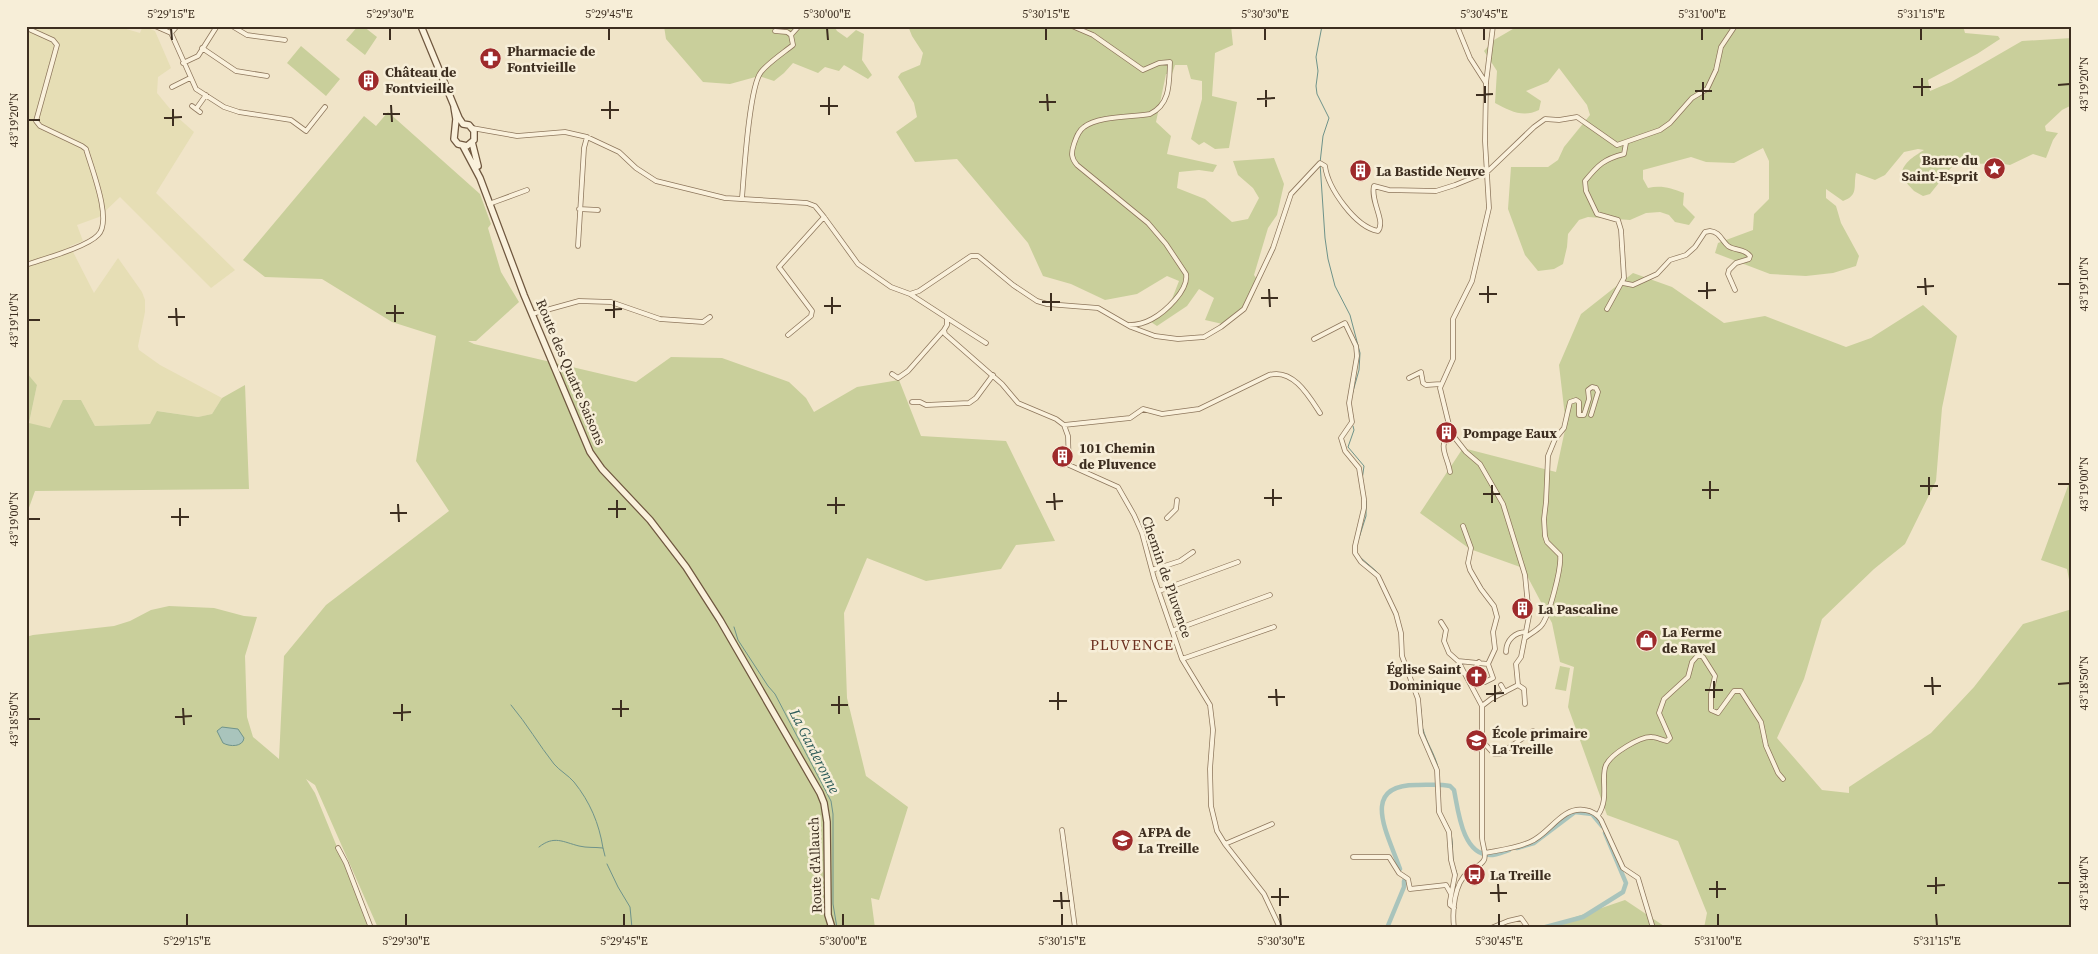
<svg xmlns="http://www.w3.org/2000/svg" width="2098" height="954" font-family="'Source Serif 4',serif">
<style>
.farmland{fill:#e6deb5}
.green{fill:#c9cf9b}
.water{fill:#a9c4bc;stroke:#6f938a}
.lines{fill:none;stroke-linecap:round;stroke-linejoin:round}
.stream{stroke:#6f938a;stroke-width:1}
.canal{stroke:#a9c4bc;stroke-width:4.5}
.minor-casing{stroke:#8d765c;stroke-width:5.5}
.secondary-casing{stroke:#6f573f;stroke-width:8}
.minor{stroke:#faf1dc;stroke-width:4}
.secondary{stroke:#faf1dc;stroke-width:5.5}
.ticks{fill:none;stroke:#3d2e20;stroke-width:2}
.labels{text-anchor:middle;dominant-baseline:central;stroke-width:5;stroke-linejoin:round;paint-order:stroke}
.poi-label{font-size:14px;font-weight:bold;fill:#3d2e20;stroke:#f7eed8;text-anchor:start}
.street-label{font-size:14px;fill:#3d2e20;stroke:#f7eed8}
.neighbourhood-label{font-size:15px;letter-spacing:1px;fill:#6b2e1e;stroke:#f7eed8}
.water-label{font-size:15px;font-style:italic;fill:#2f5d5a;stroke:#f7eed8}
.neatline{fill:none;stroke:#3d2e20;stroke-width:2}
.ticks-label{font-size:12px;text-anchor:middle;fill:#3d2e20}
</style>
<rect width="100%" height="100%" fill="#f0e4c8"/>
<path class="farmland" d="M26,26H116L140,33L143,26L155,31L171,68L158,77L157,93L175,115L194,132L156,193L235,270L211,288L120,197L99,217L77,225L83,241L70,246L94,293L118,258L142,292L145,300V312L138,346L139,350L160,365L222,398L212,414L198,417L158,411L150,424L95,426L81,400L50,428L29,424L37,385L26,372Z"/>
<path class="green" d="M358,26H363L377,37L365,55L346,40Z
M664,26H834L837,31L847,38L856,30L864,34L862,60L872,75L868,79L844,65L839,71L825,67L818,73L793,63L784,73L774,81L759,76L730,84L703,82L666,39Z
M908,26H1231L1233,45L1215,53L1212,96L1237,102L1229,148L1215,149L1204,142L1199,145L1191,139L1202,99V81L1191,79L1187,65H1175L1172,74H1166L1156,122L1171,136L1167,154L1217,165L1213,172L1199,170L1179,172L1177,188L1205,199L1232,222L1248,219L1259,198L1253,188L1238,175L1233,161L1274,158L1284,184L1277,215L1268,228L1254,275L1259,282L1251,301L1227,325L1205,320L1214,298L1199,289L1187,306L1157,326L1151,322L1176,300L1172,299L1179,281L1167,276L1137,294L1105,300L1071,284L1043,276L1028,243L957,159L915,162L896,132L917,117L914,103L898,77L901,73L920,65L923,53L912,36Z
M1518,26H1963L1965,33L1998,36L2000,39L1977,54L1928,80L1930,91L1951,82L2022,41L2072,38V105L2062,110L2045,126L2046,131L2058,133L2053,140L2046,158L2033,154L2010,165L1998,163L1954,165L1949,170L1941,171L1942,179L1930,194L1923,196L1914,191L1901,177C1902,163 1913,157 1924,150L1918,149L1904,152L1885,175L1875,180L1856,173C1853,187 1859,195 1843,201L1826,189V198L1836,206L1841,223L1859,256L1856,266L1833,273L1806,276L1770,274L1715,253L1718,243L1753,230L1754,214L1769,199V161L1763,148L1734,163L1706,162L1691,157L1643,170V179L1648,188C1661,185 1671,188 1684,193L1683,205L1695,217L1689,225L1675,222L1669,215L1660,212L1646,213L1630,220L1588,217L1579,220L1568,234L1567,247L1563,264L1554,269L1538,271L1525,255L1508,209L1511,167H1548L1558,160L1564,147L1590,115L1587,105L1559,68L1548,82L1526,91L1541,101L1539,110C1523,118 1510,111 1495,103L1497,71L1484,51L1494,40Z
M301,46L340,79L326,96L287,63Z
M388,112L480,194L491,224L488,228L501,272L519,302L476,341H468L474,344L636,382L671,357L722,358L789,382L806,398L814,412L857,387L899,380L921,436L1006,441L1055,541L1016,545L1001,569L926,581L867,558L844,613L847,698L866,776L908,807L879,900L871,898L875,928H378L315,785L306,779L315,793L368,923L363,928H26V637L33,635L114,626L130,621L151,610L169,606L214,608L244,616L257,617L245,656L247,717L253,737L279,759L284,656L326,605L449,511L416,461L436,336L392,322L322,279L265,277L243,260L364,116L376,126Z
M1633,273L1672,287L1724,323L1765,316L1846,347L1871,338L1923,305L1957,336L1942,408L1936,481L1905,544L1874,569L1822,619L1804,679L1777,738L1822,790L1849,793V787L1931,733L1974,687L2023,624L2072,609V928H1944L1943,925L1938,928H1704L1707,913L1678,841L1607,815L1568,707L1574,667L1560,662L1552,623L1523,568L1470,549L1420,513L1463,448L1556,472L1566,425L1559,365L1581,314Z
M26,372L37,385L29,423L50,428L63,400H81L95,426L150,424L157,411L198,417L212,414L222,398L245,385L249,489L35,491L26,516Z
M2072,475V595L2067,569L2041,560Z
M1560,666L1570,668L1566,691L1555,689Z
M1625,900L1667,928H1543Z"/>
<path class="water" d="M222,727L238,729L244,738C243,747 230,747 223,743L217,731Z"/>
<g class="lines">
<path class="stream" d="M1322,26L1316,57L1318,71L1316,86L1317,94L1329,118L1323,136L1320,163L1325,238L1328,259L1335,286L1350,315L1360,353L1359,370L1352,395
M1353,426L1354,430L1348,447L1364,466L1362,480
M1359,538L1366,516V501
M1361,558L1376,571L1382,580
M734,627L738,640L768,686L775,694L831,801L833,814V904L837,928
M1420,702L1422,723
M511,705C527,724 539,745 554,764C560,771 568,775 574,782C590,802 599,823 603,848
M1423,729C1426,742 1434,752 1438,767
M1446,822C1454,835 1452,846 1453,861
M539,847C554,835 563,842 579,846C587,848 595,847 603,848L605,856
M607,864L618,887L630,907L632,928
M1455,868L1457,874"/>
<path class="canal" d="M1517,848L1534,843L1575,812L1592,814L1602,826
M1400,869C1388,834 1358,784 1418,785C1429,785 1440,784 1450,786L1454,790C1458,809 1462,855 1490,855C1496,855 1503,852 1509,850
M1387,928L1404,887V881
M1542,928L1583,917L1623,892L1626,883L1605,833"/>
<defs>
<path id="minor" d="M155,26L171,33
M177,26L171,33L196,89L224,107L239,112L291,120L306,131L325,107
M232,26L247,35L285,40
M1072,26L1093,35L1143,70L1159,63L1170,62C1169,82 1171,104 1150,114C1132,117 1098,116 1084,127C1078,131 1076,138 1074,144C1071,153 1071,158 1077,165L1148,223L1166,244L1186,274C1189,290 1165,312 1152,319C1145,323 1137,325 1129,325
M1457,26L1470,58L1486,83
M1493,26L1486,83L1485,141L1489,208L1472,281L1453,319V359L1440,388L1451,433L1466,452L1480,464L1503,504L1525,575L1529,616L1521,657L1516,664L1518,685
M775,31L787,32L791,35
M791,35L799,26
M202,48L236,71L267,76
M183,63L198,56L217,26
M172,87L190,78
M192,106L200,112
M196,109L206,95
M472,128L517,136L565,132L587,137L619,152L636,168L656,181L725,198L807,203L815,206L824,217L858,264L891,287L910,294L947,318V325L944,330L945,334L1002,384L1018,403L1056,419L1064,425L1068,436L1069,465L1118,487L1134,515L1142,533L1154,578L1182,659L1210,705L1213,730L1210,769L1211,806L1217,831L1225,844L1264,894L1280,928
M742,198C744,174 749,87 761,72C769,62 783,53 793,45L791,35
M489,204L527,190
M579,209L598,210
M578,246L584,148L587,137
M26,265C43,259 87,247 98,235C113,221 91,167 86,149L82,146L40,126L36,121L57,45L53,40L31,30L29,26
M1623,283L1633,285L1657,274L1670,260L1686,255L1695,247L1705,232L1710,231C1720,232 1721,240 1728,246C1735,251 1744,248 1750,256L1749,259L1736,263L1729,270L1728,274L1735,290
M910,294L919,291L971,256H978L1013,285L1037,301L1047,304L1098,308L1131,327L1155,336L1178,339L1204,337L1221,327L1244,309L1273,248L1291,194L1320,163L1325,166C1328,188 1355,227 1378,231C1386,221 1370,201 1374,186L1389,190L1436,191L1455,185L1487,172L1534,127L1545,119L1559,120L1577,117L1617,145L1660,130L1670,123L1692,98L1707,89L1716,70L1721,47L1735,26
M1607,309L1624,278L1621,230L1618,220L1597,214L1586,191L1585,181C1598,165 1604,159 1624,154L1626,143
M532,314L579,301L611,302L660,319L703,322L710,317
M947,318L986,343
M788,335L811,316L812,311L779,267L824,217
M1314,339L1345,323L1356,346L1357,356L1349,403L1352,422L1341,438L1345,451L1359,468L1364,499V508L1355,546V553L1361,562L1378,576L1396,614L1401,633L1402,656L1418,699L1421,733L1437,770L1439,812L1449,832L1451,860L1455,875L1450,901V905L1454,908
M892,374L898,378L908,371L944,330
M1409,378L1421,372L1423,383L1426,385L1441,384
M912,402H920L926,405L969,403L976,398L993,375
M1064,425L1130,418L1143,409L1162,414L1199,409L1269,375C1293,368 1309,396 1320,413
M1450,472C1448,457 1436,445 1451,433
M1167,518L1176,509L1177,500
M1152,570L1180,561L1193,552
M1159,591L1238,562
M1441,622L1446,630L1444,641L1449,653L1458,661L1482,706V837C1482,844 1487,854 1484,860C1481,866 1473,868 1468,872C1454,884 1452,911 1454,928
M1174,630L1270,595
M1525,638C1530,634 1536,631 1541,626C1549,617 1562,567 1560,555L1547,542L1545,536L1544,519L1546,502L1548,456L1555,439L1564,428L1570,402L1576,400L1579,402V415H1584L1589,399L1588,390L1592,387L1596,388L1598,392L1591,415
M1506,652C1506,640 1515,632 1526,632
M1182,659L1274,627
M1458,661L1488,664L1495,649L1493,632L1497,617L1494,606L1481,589L1470,570L1468,563L1471,548L1463,526
M1466,674L1472,673L1479,662
M1485,682L1493,678L1488,664
M1501,685L1505,692
M1518,685L1524,689L1525,704
M1482,706L1491,699L1518,685
M1482,744H1485L1494,754H1500L1533,731
M1598,815C1610,798 1600,778 1606,765C1611,754 1640,736 1652,737C1656,737 1662,740 1667,741L1670,738L1659,713L1664,699L1688,677L1692,662L1698,655L1703,657L1715,676L1711,694V710L1718,713L1734,691H1741L1761,722L1766,746L1778,773L1783,779
M1062,830L1075,928
M1225,844L1272,824
M338,848L346,863L371,928
M1485,853C1500,850 1516,848 1530,842C1550,834 1561,806 1585,810C1592,811 1597,814 1601,820L1623,868L1638,878L1653,928
M1353,857H1389L1399,873L1408,879L1410,889L1446,885L1451,894
M1491,928L1508,921L1521,918L1526,925L1525,928"/>
<path id="secondary" d="M421,26L459,118L463,124L469,125L474,131V140L467,146L458,144L454,139L456,119L454,107
M472,142L478,166
M463,146L480,178L524,295L590,452L602,469L650,520L686,567L720,620L820,793L824,803L827,822L828,915L832,928"/>
</defs>
<use href="#minor" class="minor-casing"/>
<use href="#secondary" class="secondary-casing"/>
<use href="#minor" class="minor"/>
<use href="#secondary" class="secondary"/>
</g>
<path class="ticks" d="M171,28L172,40M390,28V40M609,28V40M827,28L828,40M1046,28V40M1265,28V40M1484,28V40M1702,28V40M1921,28V40M1922,78V96M1703,82V100M2058,85L2070,84M1485,86V103M1913,87H1931M1266,90V107M1695,91H1712M1047,94L1048,111M1476,95L1493,94M829,97V115M1257,99L1275,98M610,101V119M1039,102H1056M391,105L392,122M820,106H838M173,109V126M601,110H619M383,114H400M164,118L182,117M28,120H40M1925,278L1926,295M1707,282V299M2058,284H2070M1488,286V303M1917,287L1934,286M1269,289L1270,307M1698,291L1716,290M1051,293V311M1479,294H1497M832,297V314M1261,298H1278M614,301V318M1042,302H1060M395,305V322M824,306H841M176,308L177,326M605,310L622,309M386,313H404M168,317H185M28,320H40M1929,477V495M1710,481V499M2058,484H2070M1492,485V503M1920,486H1938M1273,489V506M1702,490H1719M1054,493L1055,510M1483,494H1500M836,497V514M1264,498H1282M617,500V518M1046,502L1063,501M398,504L399,522M827,505H845M180,508V526M608,509H626M390,513H407M171,517H189M28,519H40M1932,677L1933,695M1714,681V698M2058,684L2070,683M1495,685V702M1924,686H1941M1276,689L1277,706M1705,690H1723M1058,692V710M1486,694L1504,693M839,696V714M1268,697H1285M621,700V717M1049,701H1067M402,704V721M831,705H848M183,708L184,725M612,709H629M393,713L411,712M175,717L192,716M28,719H40M1936,877V894M1717,881V898M2058,883H2070M1498,884L1499,902M1927,886L1945,885M1280,888V906M1709,889H1726M1061,892L1062,909M1490,893H1507M1271,897H1289M1053,901H1070M187,914V926M406,914V926M624,914V926M843,914V926M1062,914V926M1280,914L1281,926M1499,914V926M1718,914V926M1936,914L1937,926"/>
<defs>
<symbol id="pharmacy-disc" viewBox="-11 -11 22 22"><circle r="9.5" fill="#9e2a2b" stroke="#f7eed8"/><path d="M-2-6h4v4h4v4h-4v4h-4v-4h-4v-4h4Z" fill="#fff"/></symbol>
<symbol id="building-disc" viewBox="-11 -11 22 22"><circle r="9.5" fill="#9e2a2b" stroke="#f7eed8"/><path d="M-4-6H4V6H1V3H-1V6H-4ZM-2.5-4.3h1.7v1.8h-1.7ZM.8-4.3h1.7v1.8H.8ZM-2.5-1h1.7V.8h-1.7ZM.8-1h1.7V.8H.8Z" fill="#fff"/></symbol>
<symbol id="sight-disc" viewBox="-11 -11 22 22"><circle r="9.5" fill="#9e2a2b" stroke="#f7eed8"/><path d="M0-6L1.8-2.2L6-1.7L2.9 1.2L3.7 5.4L0 3.3L-3.7 5.4L-2.9 1.2L-6-1.7L-1.8-2.2Z" fill="#fff"/></symbol>
<symbol id="shop-disc" viewBox="-11 -11 22 22"><circle r="9.5" fill="#9e2a2b" stroke="#f7eed8"/><path d="M-5-2.5h2.3a2.7 3.5 0 0 1 5.4 0H5L5.5 6h-11ZM-1.5-2.5h3a1.5 2.3 0 0 0-3 0Z" fill="#fff"/></symbol>
<symbol id="church-disc" viewBox="-11 -11 22 22"><circle r="9.5" fill="#9e2a2b" stroke="#f7eed8"/><path d="M-1.2-6h2.4v3.5h3.3v2.4h-3.3V6h-2.4V-.1h-3.3v-2.4h3.3Z" fill="#fff"/></symbol>
<symbol id="school-disc" viewBox="-11 -11 22 22"><circle r="9.5" fill="#9e2a2b" stroke="#f7eed8"/><path d="M0-5L7-2L0 1L-7-2ZM-4 1L0 2.5L4 1V4Q0 6-4 4Z" fill="#fff"/></symbol>
<symbol id="bus-disc" viewBox="-11 -11 22 22"><circle r="9.5" fill="#9e2a2b" stroke="#f7eed8"/><path d="M-5-6H5V4H4V6H2V4H-2V6H-4V4H-5ZM-3.5-4V0h7V-4ZM-3.5 1.2v1.5H-2V1.2ZM2 1.2v1.5H3.5V1.2Z" fill="#fff"/></symbol>
</defs>
<g fill-rule="evenodd">
<use href="#pharmacy-disc" x="478" y="46" width="25" height="25"/>
<use href="#building-disc" x="356" y="68" width="25" height="25"/>
<use href="#sight-disc" x="1982" y="156" width="25" height="25"/>
<use href="#building-disc" x="1348" y="158" width="25" height="25"/>
<use href="#building-disc" x="1434" y="420" width="25" height="25"/>
<use href="#building-disc" x="1050" y="444" width="25" height="25"/>
<use href="#building-disc" x="1510" y="596" width="25" height="25"/>
<use href="#shop-disc" x="1634" y="628" width="25" height="25"/>
<use href="#church-disc" x="1464" y="664" width="25" height="25"/>
<use href="#school-disc" x="1464" y="728" width="25" height="25"/>
<use href="#school-disc" x="1110" y="828" width="25" height="25"/>
<use href="#bus-disc" x="1462" y="862" width="25" height="25"/>
</g>
<g class="labels">
<g class="poi-label">
<text x="507" y="51">Pharmacie de<tspan x="507" dy="16">Fontvieille</tspan></text>
<text x="385" y="72">Château de<tspan x="385" dy="16">Fontvieille</tspan></text>
<text x="1978" y="160" text-anchor="end">Barre du<tspan x="1978" dy="16">Saint-Esprit</tspan></text>
<text x="1376" y="171">La Bastide Neuve</text>
<text x="1463" y="433">Pompage Eaux</text>
<text x="1079" y="448">101 Chemin<tspan x="1079" dy="16">de Pluvence</tspan></text>
<text x="1538" y="609">La Pascaline</text>
<text x="1662" y="632">La Ferme<tspan x="1662" dy="16">de Ravel</tspan></text>
<text x="1461" y="669" text-anchor="end">Église Saint<tspan x="1461" dy="16">Dominique</tspan></text>
<text x="1492" y="733">École primaire<tspan x="1492" dy="16">La Treille</tspan></text>
<text x="1138" y="832">AFPA de<tspan x="1138" dy="16">La Treille</tspan></text>
<text x="1490" y="875">La Treille</text>
</g>
<g class="street-label">
<text transform="translate(571 372) rotate(67)">Route des Quatre Saisons</text>
<text transform="translate(1167 577) rotate(71)">Chemin de Pluvence</text>
<text transform="translate(815 865) rotate(-92)">Route d'Allauch</text>
</g>
<g class="neighbourhood-label">
<text x="1132" y="644">PLUVENCE</text>
</g>
<g class="water-label">
<text transform="translate(815 751) rotate(63)">La Garderonne</text>
</g>
</g>
<rect width="2098" height="954" fill="none" stroke="#f7eed8" stroke-width="55"/>
<rect x="28" y="28" width="2042" height="898" class="neatline"/>
<g class="ticks-label">
<text x="171" y="18">5°29'15"E</text>
<text x="390" y="18">5°29'30"E</text>
<text x="609" y="18">5°29'45"E</text>
<text x="827" y="18">5°30'00"E</text>
<text x="1046" y="18">5°30'15"E</text>
<text x="1265" y="18">5°30'30"E</text>
<text x="1484" y="18">5°30'45"E</text>
<text x="1702" y="18">5°31'00"E</text>
<text x="1921" y="18">5°31'15"E</text>
<text transform="translate(2084 84) rotate(-90)" y="4">43°19'20"N</text>
<text transform="translate(14 120) rotate(-90)" y="4">43°19'20"N</text>
<text transform="translate(2084 284) rotate(-90)" y="4">43°19'10"N</text>
<text transform="translate(14 320) rotate(-90)" y="4">43°19'10"N</text>
<text transform="translate(2084 484) rotate(-90)" y="4">43°19'00"N</text>
<text transform="translate(14 519) rotate(-90)" y="4">43°19'00"N</text>
<text transform="translate(2084 683) rotate(-90)" y="4">43°18'50"N</text>
<text transform="translate(14 719) rotate(-90)" y="4">43°18'50"N</text>
<text transform="translate(2084 883) rotate(-90)" y="4">43°18'40"N</text>
<text x="187" y="945">5°29'15"E</text>
<text x="406" y="945">5°29'30"E</text>
<text x="624" y="945">5°29'45"E</text>
<text x="843" y="945">5°30'00"E</text>
<text x="1062" y="945">5°30'15"E</text>
<text x="1281" y="945">5°30'30"E</text>
<text x="1499" y="945">5°30'45"E</text>
<text x="1718" y="945">5°31'00"E</text>
<text x="1937" y="945">5°31'15"E</text>
</g>
</svg>
